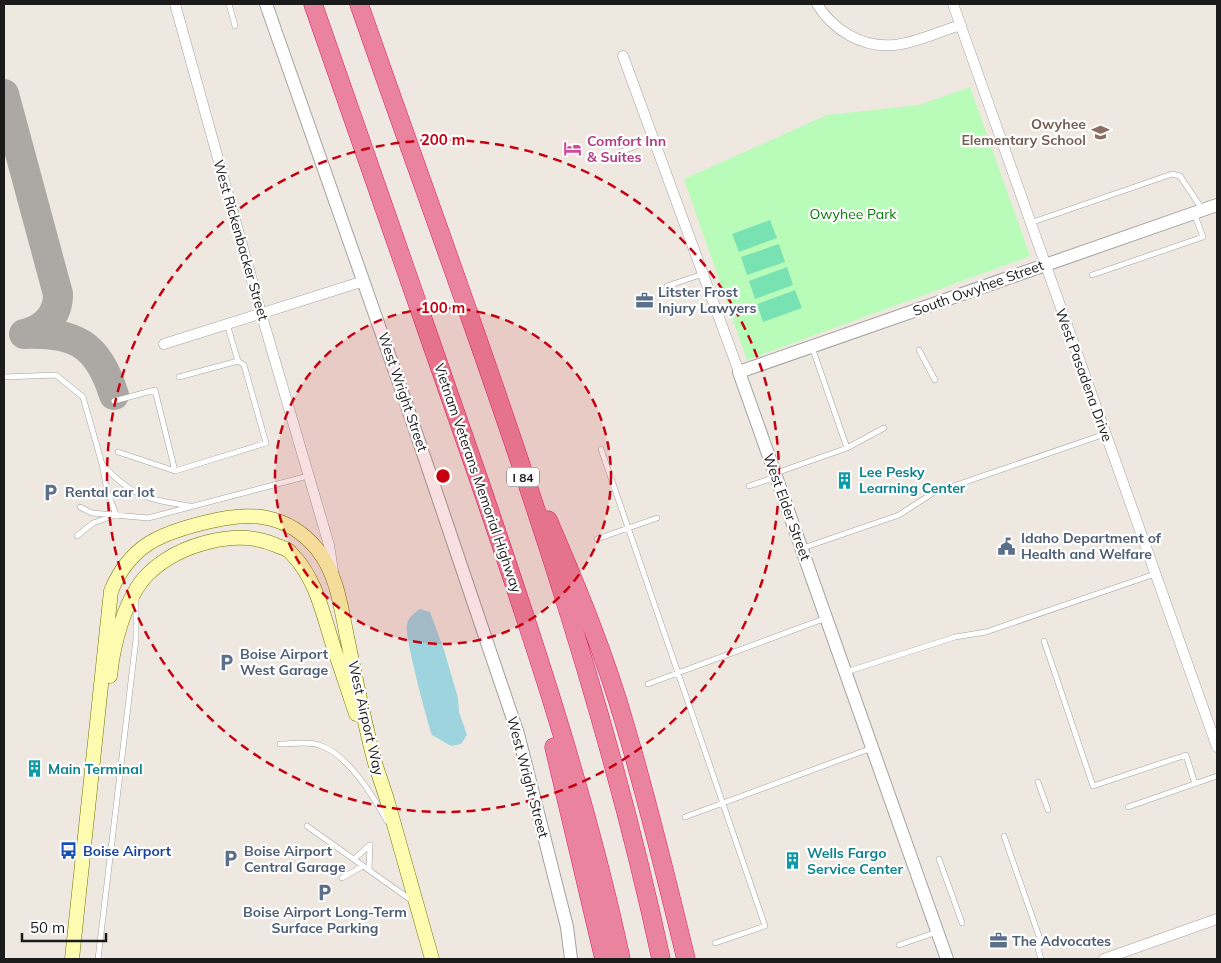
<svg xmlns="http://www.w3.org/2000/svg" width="1221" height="963" font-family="Mulish,sans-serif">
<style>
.park{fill:#b9fcb9}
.pitch{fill:#79e2b2}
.water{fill:#9ed4de}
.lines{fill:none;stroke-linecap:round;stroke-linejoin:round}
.taxiway{stroke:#aca8a4;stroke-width:30}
.service-casing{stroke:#a2a2a2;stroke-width:6}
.minor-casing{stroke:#a2a2a2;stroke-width:11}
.tertiary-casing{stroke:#a2a2a2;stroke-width:14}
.secondary-casing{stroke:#717500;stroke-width:15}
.motorway-casing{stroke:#de1b6c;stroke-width:19}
.service{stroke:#fff;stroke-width:5}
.minor{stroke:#fff;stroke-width:10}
.tertiary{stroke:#fff;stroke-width:12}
.secondary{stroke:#fcfbaf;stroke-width:14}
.motorway{stroke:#ea839e;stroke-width:18}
.ring{fill:none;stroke:#c7000f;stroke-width:2.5;stroke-dasharray:9 6}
.labels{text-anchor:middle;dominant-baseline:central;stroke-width:4.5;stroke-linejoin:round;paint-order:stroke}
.shield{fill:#fff;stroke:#5f5f5f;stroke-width:1}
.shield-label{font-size:12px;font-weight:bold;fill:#1b1b1b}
.education-label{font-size:14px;font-weight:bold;fill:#785e54;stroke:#fff;text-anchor:end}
.hotel-label{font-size:14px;font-weight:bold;fill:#b23c85;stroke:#fff;text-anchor:start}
.park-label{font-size:14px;fill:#067d07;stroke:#fff}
.street-label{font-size:14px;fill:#1b1b1b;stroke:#fff}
.service-label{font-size:14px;font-weight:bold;fill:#4e5e75;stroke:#fff;text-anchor:start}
.culture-label{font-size:14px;font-weight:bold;fill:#0d838f;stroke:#fff;text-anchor:start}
.transit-label{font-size:14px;font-weight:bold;fill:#164399;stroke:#fff;text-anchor:start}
.centre{fill:#c7000f;stroke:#fff;stroke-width:2.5}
.ring-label{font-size:15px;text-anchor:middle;font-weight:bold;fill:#c7000f;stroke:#fff;stroke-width:4.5;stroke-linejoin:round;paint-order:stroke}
</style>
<rect width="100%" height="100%" fill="#eee8e0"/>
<path class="park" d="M970,87L1030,256L747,360L684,179L827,115L919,105Z"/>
<path class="pitch" d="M770,220L777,238L739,252L732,234Z
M779,244L785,262L747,275L741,257Z
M787,267L793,285L755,299L749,281Z
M795,290L802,308L763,322L757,304Z"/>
<path class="water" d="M420,609L430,612L444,650L458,698L459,712L467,735L461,744L451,746L432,735C427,720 404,635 407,624C409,617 414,613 420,609Z"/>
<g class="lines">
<path class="taxiway" d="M4,94L58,294C58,316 45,329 24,334
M24,334C76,332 98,344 114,395"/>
<defs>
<path id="service" d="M229,4L235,26
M620,152L654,140
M1030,223L1172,174L1180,176L1202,209
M1092,275L1203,237L1194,213
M667,286L703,274
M812,347L847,448
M919,350L935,380
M4,377L56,375L83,397L102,464L107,490L116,515
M179,377L238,361
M114,401L155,390L175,471
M601,449L765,926L715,943
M118,452L175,471L266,443L244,365L238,361L227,324
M103,465C132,497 148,499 189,506
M776,473L847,448L884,428
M749,486L776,477
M80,507L92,513L148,518L308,476
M77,536L93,523L113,516
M597,539L657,518
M803,548L899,515L933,493L1105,434
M1044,641L1093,786L1186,755L1195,784
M846,672L955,637L986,632L1155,574
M648,684L826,618
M280,744C292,744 308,741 319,745C348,754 373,796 387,821
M1038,782L1048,810
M1128,807L1217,776
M685,817L872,748
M307,826L411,900
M1004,836L1040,939L1038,949L1041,959
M354,859L370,845
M939,859L962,923
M369,870L370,845
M342,878L363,866
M899,945L937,932
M98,959L136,639V599"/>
<path id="minor" d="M175,4L261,313L329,545L333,571
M817,4C833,30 862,48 894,45C916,43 940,31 961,25
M953,4L1217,747
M623,56L739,372
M164,344L364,281
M1104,959L1217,919"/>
<path id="tertiary" d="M266,4L405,400L518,734L567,927L571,959
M947,959L739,372L1217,205"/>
<path id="secondary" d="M110,676C113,645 125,597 148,574C179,544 238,527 278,546C283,548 288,549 291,553C315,577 322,610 332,642C340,666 348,690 356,714
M72,959L111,591C130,545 161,533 207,522C249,511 287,513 317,549C337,574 341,607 347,637C356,679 364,722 375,763C379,776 384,789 388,803C403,855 417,907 432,959"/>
<path id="motorway" d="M313,4C368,163 424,321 479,480C533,638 586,796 621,959
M359,4C469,319 591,632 661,959
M548,520C577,587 605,655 625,725C648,802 667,881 686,959
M554,747L604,959"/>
</defs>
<use href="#service" class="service-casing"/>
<use href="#minor" class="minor-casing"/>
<use href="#tertiary" class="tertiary-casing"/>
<use href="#secondary" class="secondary-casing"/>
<use href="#motorway" class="motorway-casing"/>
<use href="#service" class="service"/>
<use href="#minor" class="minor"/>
<use href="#tertiary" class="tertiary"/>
<use href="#secondary" class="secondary"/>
<use href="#motorway" class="motorway"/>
</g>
<circle cx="443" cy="476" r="168" fill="#c7000f" fill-opacity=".12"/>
<g class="ring">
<circle cx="443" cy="476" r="168"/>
<circle cx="443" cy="476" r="336"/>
</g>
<defs>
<symbol id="school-bare" viewBox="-9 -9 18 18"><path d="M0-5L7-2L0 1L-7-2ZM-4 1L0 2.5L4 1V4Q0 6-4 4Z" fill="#8d6e63" stroke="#fff" stroke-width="2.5" paint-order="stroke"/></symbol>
<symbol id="hotel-bare" viewBox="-9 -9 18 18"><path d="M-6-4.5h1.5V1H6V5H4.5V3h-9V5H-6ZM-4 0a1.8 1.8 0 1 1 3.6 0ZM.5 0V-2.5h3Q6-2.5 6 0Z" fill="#d1479c" stroke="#fff" stroke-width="2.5" paint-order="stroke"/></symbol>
<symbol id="office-bare" viewBox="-9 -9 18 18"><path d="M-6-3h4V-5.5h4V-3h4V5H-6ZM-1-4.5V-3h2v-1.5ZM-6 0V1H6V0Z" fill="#5c6f8a" stroke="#fff" stroke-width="2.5" paint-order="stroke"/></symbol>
<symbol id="building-bare" viewBox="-9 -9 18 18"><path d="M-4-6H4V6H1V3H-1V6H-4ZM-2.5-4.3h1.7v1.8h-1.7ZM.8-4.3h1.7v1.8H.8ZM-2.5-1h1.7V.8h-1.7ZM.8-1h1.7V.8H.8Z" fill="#0f9aa8" stroke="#fff" stroke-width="2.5" paint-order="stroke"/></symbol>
<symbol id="parking-bare" viewBox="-9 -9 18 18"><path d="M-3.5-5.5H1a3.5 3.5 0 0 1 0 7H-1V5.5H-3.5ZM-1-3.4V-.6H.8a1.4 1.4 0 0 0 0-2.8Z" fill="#5c6f8a" stroke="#fff" stroke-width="2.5" paint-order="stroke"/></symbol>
<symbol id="civic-bare" viewBox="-9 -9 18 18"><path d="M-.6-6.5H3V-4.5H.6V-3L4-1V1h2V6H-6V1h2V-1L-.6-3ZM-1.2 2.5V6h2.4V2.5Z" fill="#5c6f8a" stroke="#fff" stroke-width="2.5" paint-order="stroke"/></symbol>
<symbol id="bus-bare" viewBox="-9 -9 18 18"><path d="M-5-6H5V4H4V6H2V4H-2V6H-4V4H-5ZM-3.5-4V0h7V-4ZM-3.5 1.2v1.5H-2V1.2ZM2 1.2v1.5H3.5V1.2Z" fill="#1a4fb4" stroke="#fff" stroke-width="2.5" paint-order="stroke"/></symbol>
</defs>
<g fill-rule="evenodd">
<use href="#school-bare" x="1088" y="120" width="25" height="25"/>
<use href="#hotel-bare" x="560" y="136" width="25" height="25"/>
<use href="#office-bare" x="632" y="288" width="25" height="25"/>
<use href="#building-bare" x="832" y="468" width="25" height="25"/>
<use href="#parking-bare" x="38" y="480" width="25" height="25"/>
<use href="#civic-bare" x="994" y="534" width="25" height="25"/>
<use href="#parking-bare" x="214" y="650" width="25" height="25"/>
<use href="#building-bare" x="22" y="756" width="25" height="25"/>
<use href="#bus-bare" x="56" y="838" width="25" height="25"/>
<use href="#parking-bare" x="218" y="846" width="25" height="25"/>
<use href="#building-bare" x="780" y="848" width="25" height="25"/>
<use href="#parking-bare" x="312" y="880" width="25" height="25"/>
<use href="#office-bare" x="986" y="928" width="25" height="25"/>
</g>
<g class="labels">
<rect class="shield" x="507" y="467.5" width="32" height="19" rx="4"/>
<g class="shield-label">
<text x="523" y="477">I 84</text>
</g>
<g class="education-label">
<text x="1086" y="124">Owyhee<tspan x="1086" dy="16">Elementary School</tspan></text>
</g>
<g class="hotel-label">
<text x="587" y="141">Comfort Inn<tspan x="587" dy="16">&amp; Suites</tspan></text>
</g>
<g class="park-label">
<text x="853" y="214">Owyhee Park</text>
</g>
<g class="street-label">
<text transform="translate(241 240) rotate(74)">West Rickenbacker Street</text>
<text transform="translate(978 288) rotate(-20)">South Owyhee Street</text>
<text transform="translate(1084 375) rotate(70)">West Pasadena Drive</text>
<text transform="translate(403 392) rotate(71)">West Wright Street</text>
<text transform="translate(478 478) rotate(71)">Vietnam Veterans Memorial Highway</text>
<text transform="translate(787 507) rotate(70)">West Elder Street</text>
<text transform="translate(366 718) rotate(77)">West Airport Way</text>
<text transform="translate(528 777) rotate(75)">West Wright Street</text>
</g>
<g class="service-label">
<text x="658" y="292">Litster Frost<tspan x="658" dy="16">Injury Lawyers</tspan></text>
<text x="65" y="492">Rental car lot</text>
<text x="1021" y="538">Idaho Department of<tspan x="1021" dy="16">Health and Welfare</tspan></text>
<text x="240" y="654">Boise Airport<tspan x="240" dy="16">West Garage</tspan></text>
<text x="244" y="851">Boise Airport<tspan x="244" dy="16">Central Garage</tspan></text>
<text x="325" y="912" text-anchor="middle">Boise Airport Long-Term<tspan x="325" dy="16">Surface Parking</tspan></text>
<text x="1012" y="941">The Advocates</text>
</g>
<g class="culture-label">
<text x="859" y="472">Lee Pesky<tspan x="859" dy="16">Learning Center</tspan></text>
<text x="48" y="769">Main Terminal</text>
<text x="807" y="853">Wells Fargo<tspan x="807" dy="16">Service Center</tspan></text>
</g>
<g class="transit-label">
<text x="83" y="851">Boise Airport</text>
</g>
</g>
<circle cx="443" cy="476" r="8" class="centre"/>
<g class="ring-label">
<text x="443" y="145">200 m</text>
<text x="443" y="313">100 m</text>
</g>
<rect width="1221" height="963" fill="none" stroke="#1b1b1b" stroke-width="10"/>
<path d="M22 933v8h84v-8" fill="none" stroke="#1b1b1b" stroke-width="2.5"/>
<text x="30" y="933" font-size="15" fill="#1b1b1b" stroke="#ffffff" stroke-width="4" paint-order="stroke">50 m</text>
</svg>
